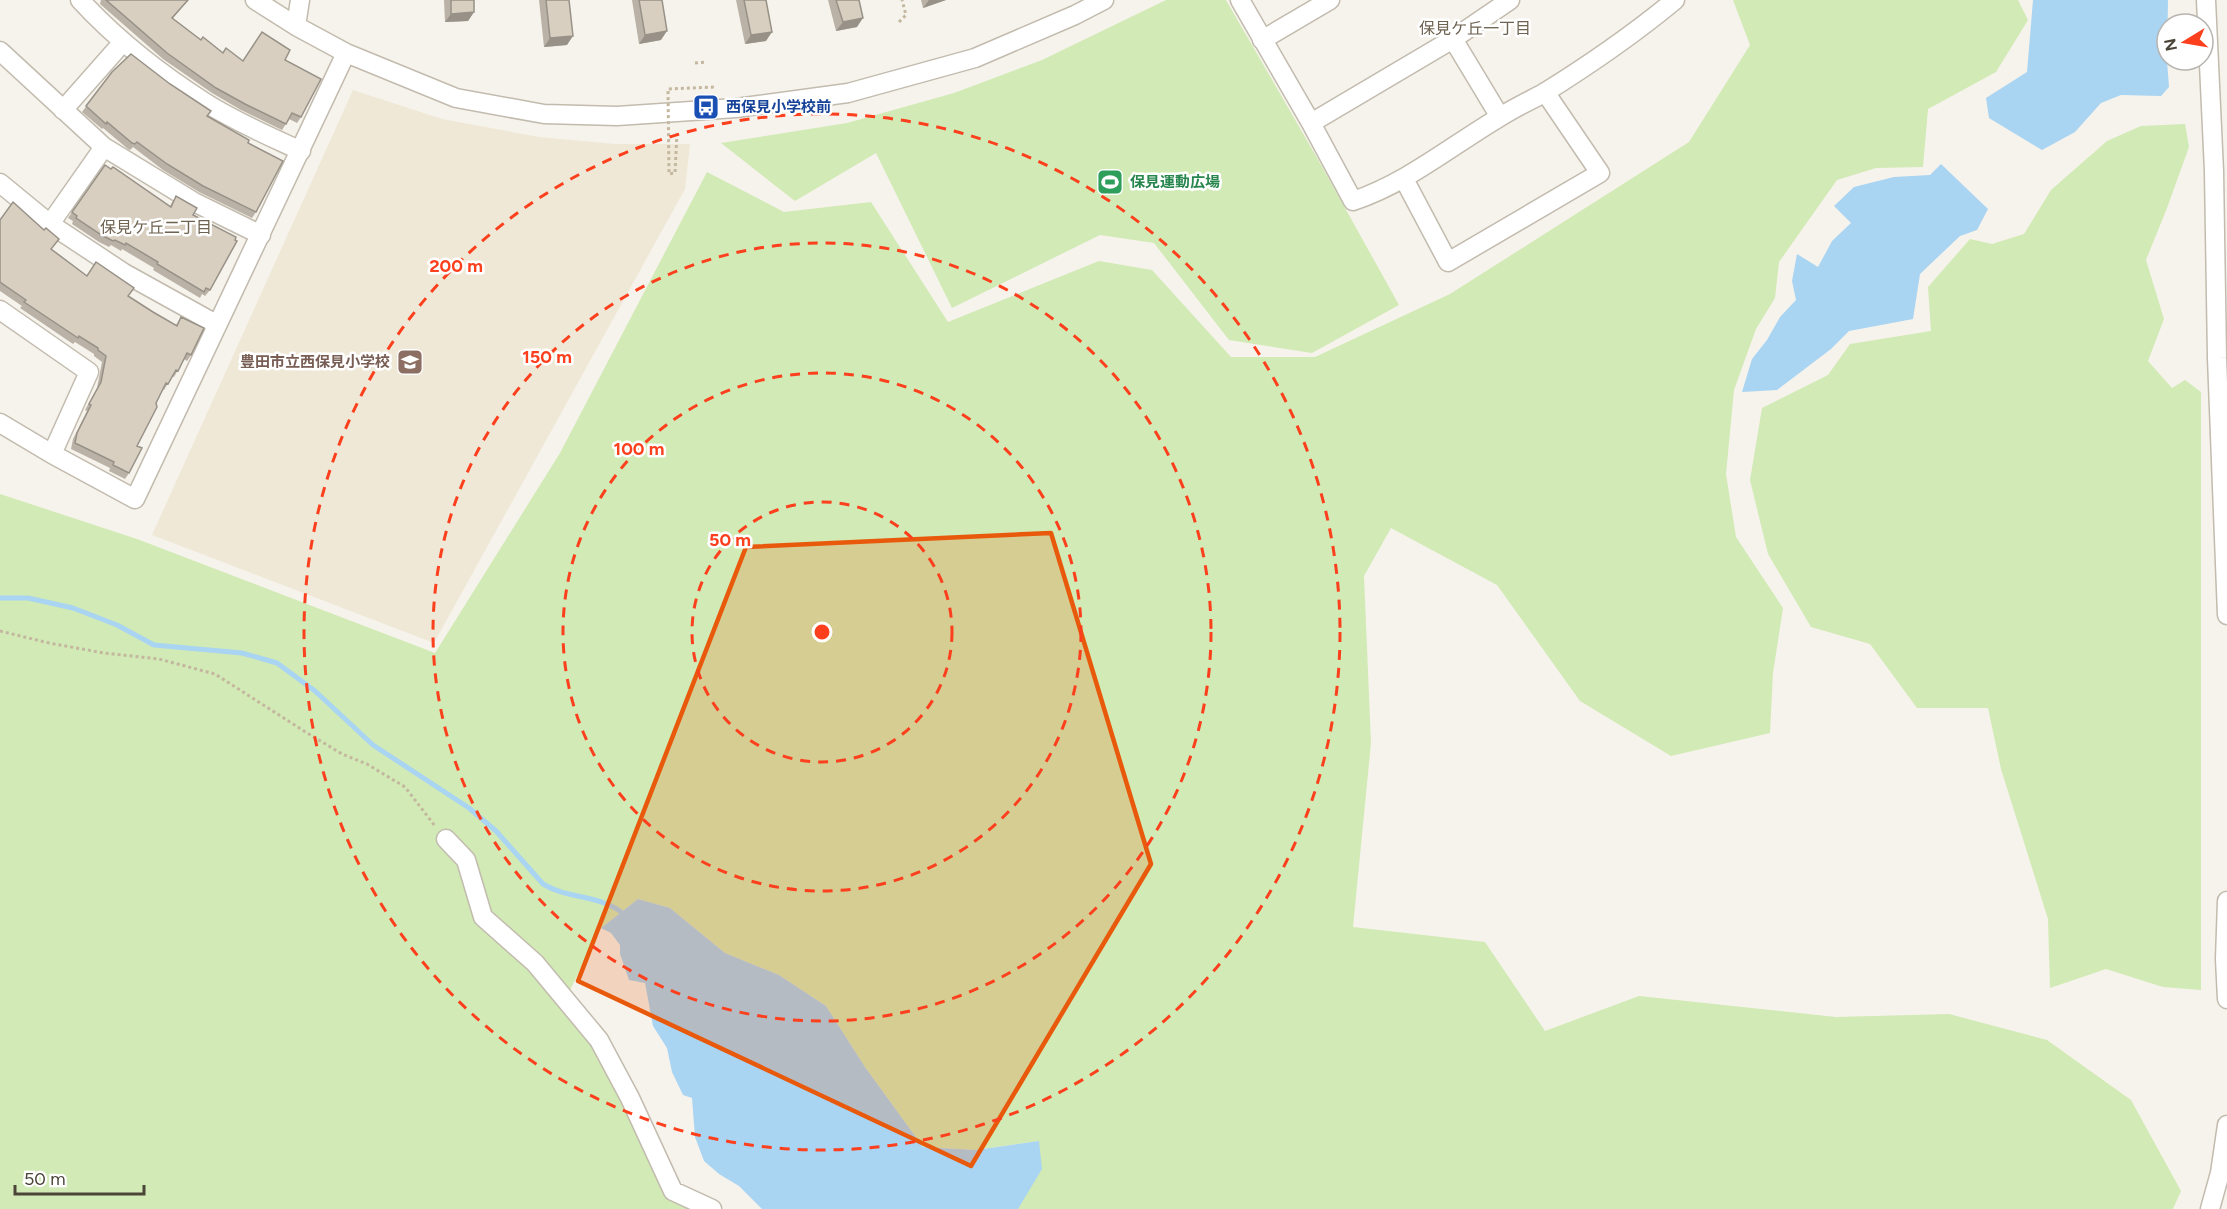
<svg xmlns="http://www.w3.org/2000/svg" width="2227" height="1209" font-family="Figtree,'Noto Sans JP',sans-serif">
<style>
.education{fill:#efe8d6}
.green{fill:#d2eab5}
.water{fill:#a9d4f2}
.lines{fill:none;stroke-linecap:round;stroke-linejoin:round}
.stream{stroke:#a9d4f2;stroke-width:5}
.minor-casing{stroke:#c2bbae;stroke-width:21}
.path{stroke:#c4b79f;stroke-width:3;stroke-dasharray:3 3;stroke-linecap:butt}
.minor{stroke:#fff;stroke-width:18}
.path-bridge{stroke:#c4b79f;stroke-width:3;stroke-dasharray:3 3;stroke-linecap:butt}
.wall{fill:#bab2a6}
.shaded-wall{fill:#979187}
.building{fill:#d8cfc1;stroke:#979187;stroke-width:1.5}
.marked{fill:#e8590c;fill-opacity:0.2;stroke:#e8590c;stroke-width:4.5;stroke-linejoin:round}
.ring{fill:none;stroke:#fc3f1d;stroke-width:3;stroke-dasharray:10 8}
.labels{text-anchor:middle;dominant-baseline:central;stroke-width:5;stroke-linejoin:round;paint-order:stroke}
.transit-label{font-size:15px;font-weight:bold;fill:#164399;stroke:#fff;text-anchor:start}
.leisure-label{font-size:15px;font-weight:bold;fill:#27864d;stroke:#fff;text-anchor:start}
.education-label{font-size:15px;font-weight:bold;fill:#785e54;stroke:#fff;text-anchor:end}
.neighbourhood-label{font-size:16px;fill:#6e6250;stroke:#fff}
.centre{fill:#fc3f1d;stroke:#fff;stroke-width:3}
.ring-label{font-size:18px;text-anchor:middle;font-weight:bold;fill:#fc3f1d;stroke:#fff;stroke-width:5;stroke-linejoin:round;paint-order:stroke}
</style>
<rect width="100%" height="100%" fill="#f6f3ec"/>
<path class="education" d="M353,90L442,119L539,137L615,144H690L685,189L434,643L152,535Z"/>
<path class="green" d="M1166,0H1226L1320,163L1399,305L1312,353L1229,340L1154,243L1100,235L952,308L876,153L795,201L721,143L847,123L954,93L1042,60Z
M1733,0H2018L2028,20L1996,72L1928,109L1923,167L1876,168L1837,180L1779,262L1775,298L1756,329L1734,390L1726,474L1736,537L1783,608L1773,673L1770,733L1671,756L1580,701L1497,585L1391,528L1364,576L1371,743L1353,927L1485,942L1545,1031L1639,996L1836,1017L1949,1014L2047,1040L2131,1100L2181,1191L2173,1209H1018L1025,1196L1039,1141L976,1150L923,1147L865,1067L826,1006L779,975L725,953L670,908L638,899L601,928L563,1004L598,1041L694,1209H0V494L137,539L435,653L560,453L707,172L784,212L871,202L948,322L1099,261L1152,270L1231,357H1315L1450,294L1689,142L1750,45Z
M2185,124L2189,147L2167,208L2146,260L2164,319L2148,361L2172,388L2185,380L2201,392V990L2163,987L2106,969L2050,988L2048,919L2001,769L1988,708H1917L1870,644L1811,627L1768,554L1750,480L1762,408L1828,375L1850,344L1931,331L1928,287L1970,239L1992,244L2024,234L2051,190L2107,141L2141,126Z"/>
<path class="water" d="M2033,0H2168L2167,60L2169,87L2161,96L2121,95L2101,103L2075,132L2042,150L1989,118L1986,98L2027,72Z
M1941,164L1988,209L1977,230L1960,236L1920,274L1913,319L1849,331L1831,349L1777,390L1742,392L1752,359L1767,340L1780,317L1796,300L1792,281L1797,254L1818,267L1832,241L1851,223L1834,206L1854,187L1894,177L1930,175Z
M638,899L670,908L725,953L779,975L826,1006L865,1067L923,1147L976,1150L1039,1141L1042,1169L1018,1209H762L739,1186L719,1174L704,1161L695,1137L692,1098L683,1095L672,1072L667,1048L653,1026L645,983L629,980L620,954V945L611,933L601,928Z"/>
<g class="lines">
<path class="stream" d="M0,598H28L73,608L117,625L154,645L242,653L277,663L315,691L373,745L469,808L496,831L543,884C569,900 604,894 627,917"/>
<defs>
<path id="minor" d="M80,0C115,38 162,75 206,103C236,122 269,136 301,151
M255,0L296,26L346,53L456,98L544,114L617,116L736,108L848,93L975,58L1075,15L1104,0
M1240,0L1311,123L1353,201C1407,183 1451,146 1500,117C1514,108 1529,101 1544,93C1589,65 1634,34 1675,0
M2206,0L2214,171L2217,358L2227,615
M296,26L300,0
M1453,39L1500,117
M1262,40L1330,0
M0,51L104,147L194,202L261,235
M63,110L123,42
M1311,123L1453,39L1510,0
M1404,179L1448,262L1600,173L1545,92
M0,183L50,224L124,273L216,324
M50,224L104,147
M0,310L89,372L52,454
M0,423L52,454L135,499C204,350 277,202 346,53
M446,839L466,860L483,917L535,963L599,1040L630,1098L673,1191L712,1209
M2227,901L2225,959L2227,999
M2210,1209L2220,1173L2227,1125"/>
</defs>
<use href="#minor" class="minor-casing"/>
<path class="path" d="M899,22L906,15L902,0
M695,63L706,62
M0,631L49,643L104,653L159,659L215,674L304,731L342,754L367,764L405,787L435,826"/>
<use href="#minor" class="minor"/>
<path class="path-bridge" d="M677,133L675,173L669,174L668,89L715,87"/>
</g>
<path class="wall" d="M101,0H188L173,18L201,40L223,53L242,61L285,60L301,117L297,123L289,119L282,130L241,110L212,93L163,59L100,4Z
M444,0H474V12L468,21L445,22Z
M539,0H569L567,45L544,47Z
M632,0H662L661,40L639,44Z
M736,0H766V41L745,44Z
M828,0H859L857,27L836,31Z
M921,0H946L923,8Z
M112,72L207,116L248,143L256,212L252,218L199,192L163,170L133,147L130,150L128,149L103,128L102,129L82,112Z
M105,165L170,206L176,196L193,215L210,290L205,296L202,294L200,298L153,270L154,268L122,249L121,251L111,245L109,247L99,242L72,224L73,221L68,218Z
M0,220L51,249L87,276L128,296L153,312L176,325L181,317L191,355L187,361L184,359L174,377L172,376L164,390L163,389L137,446L129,473L125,479L109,471L110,468L71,449L73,439L87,411L85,410L97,388L102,362L94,356V354L75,342L73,344L20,308L22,306L0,291Z"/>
<path class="shaded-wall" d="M929,0H946L923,8Z
M474,12L468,21L445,22L451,14Z
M863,18L857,27L836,31L843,22Z
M667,31L661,40L639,44L645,35Z
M772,32L766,41L745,44L751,35Z
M573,36L567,45L544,47L550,38Z"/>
<path class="building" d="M106,0H188L172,18L201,40L203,37L223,53L226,48L243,61L262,32L290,50L285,60L321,79L301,117L292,113L286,124L245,104L216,88L167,53Z
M451,0H474V12L451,14Z
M546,0H569L573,36L550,38Z
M639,0H662L667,31L645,35Z
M744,0H766L772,32L751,35Z
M836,0H859L863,18L843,22Z
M131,54L170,84L211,111L207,116L249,140L248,143L283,161L256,212L203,186L167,164L137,142L135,144L132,143L107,122L106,124L86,106L112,72Z
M105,165L111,169L113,167L171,207L176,196L197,208L193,215L236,237L235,240L237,241L210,290L206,288L204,292L157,264L158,262L126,243L125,245L115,240L113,241L103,236L76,218L77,216L72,212Z
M13,202L44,230L46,228L59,239L51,249L87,276L96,262L134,288L128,296L153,312L177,326L181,317L204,328L191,355L187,353L178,371L176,370L168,384L166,383L156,403L157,407L137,446L142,448L129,473L113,465L114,462L75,443L77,433L91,405L89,404L101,382L106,356L98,350V348L79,336L78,338L24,302L26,300L0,282V220Z"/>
<path class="marked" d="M1051,533L1151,864L971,1166L578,981L746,547Z"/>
<g class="ring">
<circle cx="822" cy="632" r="130"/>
<circle cx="822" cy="632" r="259"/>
<circle cx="822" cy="632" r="389"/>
<circle cx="822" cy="632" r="518"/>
</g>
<defs>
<symbol id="bus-square" viewBox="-11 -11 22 22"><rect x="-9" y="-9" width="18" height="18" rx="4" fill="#1a4fb4" stroke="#fff"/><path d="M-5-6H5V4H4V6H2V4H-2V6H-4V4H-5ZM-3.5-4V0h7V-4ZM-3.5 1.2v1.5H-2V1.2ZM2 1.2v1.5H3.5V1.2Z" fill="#fff"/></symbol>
<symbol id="stadium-square" viewBox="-11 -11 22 22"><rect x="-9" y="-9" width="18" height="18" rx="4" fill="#2e9e5b" stroke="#fff"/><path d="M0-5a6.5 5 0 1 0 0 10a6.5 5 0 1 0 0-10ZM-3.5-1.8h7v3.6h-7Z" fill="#fff"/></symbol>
<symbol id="school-square" viewBox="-11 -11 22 22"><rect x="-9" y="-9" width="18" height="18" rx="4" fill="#8d6e63" stroke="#fff"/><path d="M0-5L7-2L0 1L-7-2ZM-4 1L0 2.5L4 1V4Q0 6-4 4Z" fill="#fff"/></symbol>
</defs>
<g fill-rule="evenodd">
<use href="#bus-square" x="691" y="92" width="30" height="30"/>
<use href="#stadium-square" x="1095" y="167" width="30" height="30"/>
<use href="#school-square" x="395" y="347" width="30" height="30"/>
</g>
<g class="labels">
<g class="transit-label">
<text x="726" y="107">西保見小学校前</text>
</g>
<g class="leisure-label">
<text x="1130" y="182">保見運動広場</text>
</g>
<g class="education-label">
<text x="390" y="362">豊田市立西保見小学校</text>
</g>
<g class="neighbourhood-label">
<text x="1475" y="28">保見ケ丘一丁目</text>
<text x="156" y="227">保見ケ丘二丁目</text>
</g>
</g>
<circle cx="822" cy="632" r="9" class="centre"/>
<g class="ring-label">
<text x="456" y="272">200 m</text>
<text x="547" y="363">150 m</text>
<text x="639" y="455">100 m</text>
<text x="730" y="546">50 m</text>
</g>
<g transform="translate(2185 42) rotate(259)"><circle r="28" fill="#ffffff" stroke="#b7b4b0" stroke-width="1.5"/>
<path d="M0-4.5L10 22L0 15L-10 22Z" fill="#fc3f1d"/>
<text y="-9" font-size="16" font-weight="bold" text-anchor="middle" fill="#4b4439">N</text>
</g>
<path d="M15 1185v9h129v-9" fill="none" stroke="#4b4439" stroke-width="3"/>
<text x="24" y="1185" font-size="18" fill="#4b4439" stroke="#ffffff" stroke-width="4.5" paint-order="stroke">50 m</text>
</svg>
